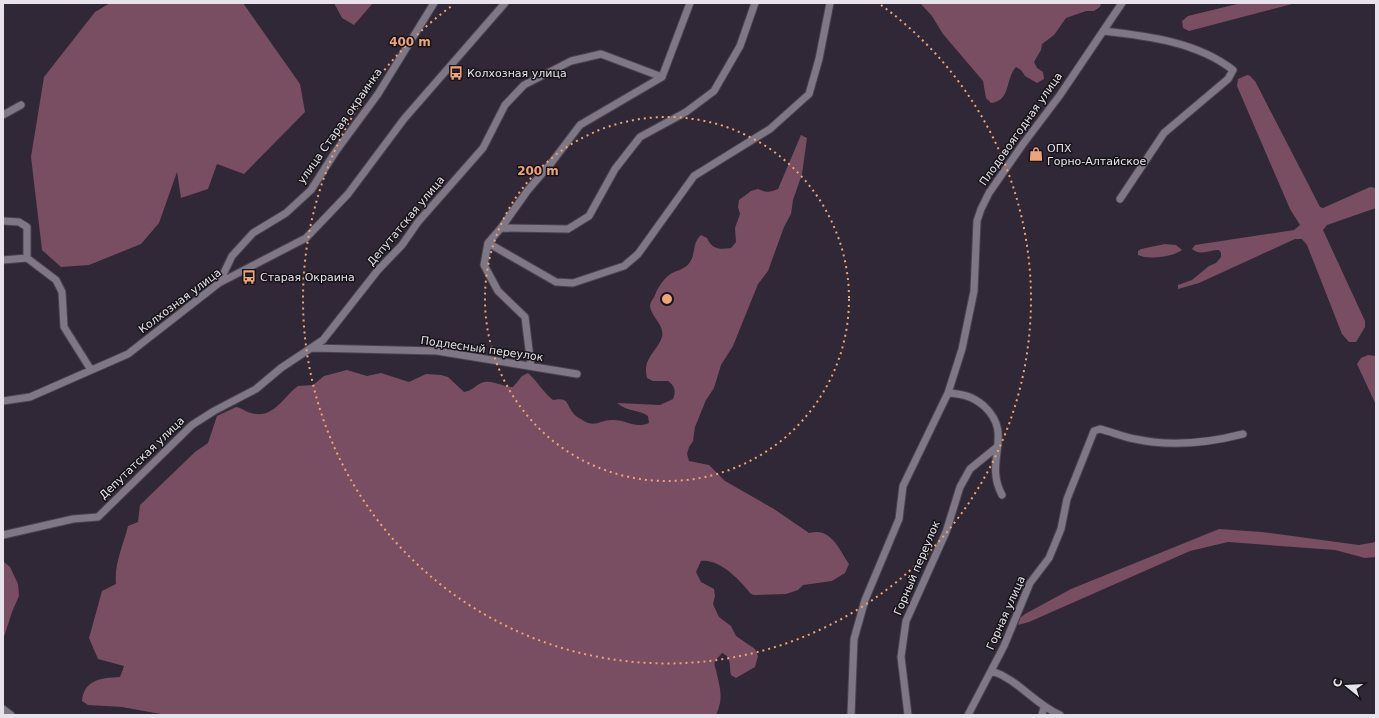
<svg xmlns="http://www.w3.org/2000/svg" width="1379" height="718" font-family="'DejaVu Sans',sans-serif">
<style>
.forest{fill:#794d62}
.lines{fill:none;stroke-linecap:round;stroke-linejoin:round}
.minor-casing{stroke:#4a434e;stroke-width:9}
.minor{stroke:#7f7686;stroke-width:7}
.ring{fill:none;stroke:#efa376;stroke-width:2;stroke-dasharray:2 4}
.labels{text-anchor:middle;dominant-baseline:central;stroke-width:3;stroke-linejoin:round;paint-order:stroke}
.poi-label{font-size:11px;fill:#e7e2eb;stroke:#161319;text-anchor:start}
.street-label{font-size:11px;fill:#e7e2eb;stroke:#161319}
.centre{fill:#efa376;stroke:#161319;stroke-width:2}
.ring-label{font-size:12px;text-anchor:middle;font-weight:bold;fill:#efa376;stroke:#161319;stroke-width:3;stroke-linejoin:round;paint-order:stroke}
</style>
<rect width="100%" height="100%" fill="#302836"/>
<path class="forest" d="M110,3H243L300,84L305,112L244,174L217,164L208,189L181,198L177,172L159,223L141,244L89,265L61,267L42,250L31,157L44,77L95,12Z
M334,3H373L354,25L342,18Z
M920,3H1101L1100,7L1094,11H1086L1066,18L1054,35L1042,44L1041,50L1034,62L1037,68L1043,72L1044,79L1037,83L1025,76L1021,70L1016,67C1005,79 1011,101 991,103L986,98L983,81L943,34L932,16Z
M1241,3H1296L1189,31L1183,28L1182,21L1188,16Z
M1247,75L1250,76L1255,81L1320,207L1323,208L1370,187L1376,188V208L1327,225L1323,230L1365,321V327L1356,342H1349L1342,334L1307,245L1302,239H1295L1199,283L1178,289V285L1192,280L1209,266L1216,263L1221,257V253L1219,250C1209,250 1200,256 1192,249L1195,245L1294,230L1300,225L1290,209L1237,86L1238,79Z
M801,135L807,138L802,174L793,200L791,214L784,227L768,271L758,284L733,346L721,365L714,388L706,400L695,427L693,441L689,447L687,454L689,461L709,465L725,481L774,509L809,533C831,527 839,549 849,564L845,573L832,581L803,585L798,590L786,594L754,595L751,594C741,581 719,558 701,561L696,572L701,582L714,589L715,596L713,604L719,617L731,626L736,636L755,649L758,656L755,667L736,678L731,675C729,666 732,657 722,653L715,661C714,665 715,667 716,670C720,689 724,697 716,715H166L122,707L88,705L82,701C84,679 102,678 120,677L124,666L98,659L89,638L102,591L116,584C114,564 123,546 128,526L138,522L140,505L195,452L208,443L217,416L236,407C242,408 246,412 251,413C273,420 284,396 298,386L313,385L324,376L347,370L367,376L381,373L409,382L426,374L441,375L448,377L464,392C473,391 476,384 484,382C494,380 503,387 513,387L522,376L528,373C537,381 544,393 553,400C569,397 566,404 573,413C575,416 582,420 586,422C595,427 603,419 613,420C627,420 635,429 649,423L648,416C638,409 627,412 617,403L660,405L673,399C676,391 675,386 668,381H653L647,378C642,358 657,352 662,337C665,325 651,317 650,306C650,302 654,298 655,295C658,287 663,280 669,275C676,270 685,270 690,262C696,253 692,243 701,235L707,238C712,249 719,250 731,248L736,242L735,228L740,214L738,207L739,200L751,191L758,189C766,193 771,192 778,189Z
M1165,244L1176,245L1182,250C1173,257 1148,260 1138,255V251L1141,249Z
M1368,355L1376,356V405L1357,364L1361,358Z
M1219,529L1262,532L1359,545L1376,542V557L1365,558L1335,550L1228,542L1190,551L1029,622L1018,625L1020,618L1025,614L1071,589Z
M3,561L10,567L18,584L19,596L12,612L3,640Z"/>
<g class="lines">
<defs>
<path id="minor" d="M1103,31C1148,36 1197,42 1233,70L1228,79L1164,133L1120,199
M3,115L21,105
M3,221L19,222L27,227V258
M501,228L568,229L589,216L615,169L640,137L686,112L714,91L740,46L755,3
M488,243L556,282L573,283L624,266L638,254L694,176L770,129L809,94L819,59L830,3
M3,260L27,258L56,280L62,292L64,327L91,370
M219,283L232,256L253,233L286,213L311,190L336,151L378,94L434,3
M312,348L437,351L577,374
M531,366L525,317L498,291L484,265L488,243L501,228L528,190L552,162L580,125L662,77
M948,393C963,394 972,396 984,406C1015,435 983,460 1002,495
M3,401L30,397L128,354L219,283L306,238L348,194L404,119L505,3
M3,535L73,519L98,517L192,425L214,411L256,389L281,368L323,340L378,270L402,245L418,222L483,148L505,105L524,85L571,61L601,54L662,77L690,3
M992,671C1019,680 1034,704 1060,715
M3,709L11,715
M851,715L854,639L865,600L899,519L903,486L948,393L962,349L974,291L977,221L981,209L989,193L1023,144L1060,95L1122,3
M908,715L901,657L906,621L946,532L960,487L970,469L997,447
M968,715L1004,646L1030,583L1049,558L1061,529L1067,499L1094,431L1100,429C1112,432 1123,437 1135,439C1171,447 1208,443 1243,434
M1042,715L1044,707"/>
</defs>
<use href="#minor" class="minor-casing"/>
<use href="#minor" class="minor"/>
</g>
<g class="ring">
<circle cx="667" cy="299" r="182"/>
<path d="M881 5A364 364 0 1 1 453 5"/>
</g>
<defs>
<symbol id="bus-bare" viewBox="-9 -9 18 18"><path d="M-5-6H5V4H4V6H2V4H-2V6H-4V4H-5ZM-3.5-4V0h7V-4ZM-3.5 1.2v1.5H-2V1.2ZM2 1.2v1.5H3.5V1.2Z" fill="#efa376" stroke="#161319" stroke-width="2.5" paint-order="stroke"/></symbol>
<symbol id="shop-bare" viewBox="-9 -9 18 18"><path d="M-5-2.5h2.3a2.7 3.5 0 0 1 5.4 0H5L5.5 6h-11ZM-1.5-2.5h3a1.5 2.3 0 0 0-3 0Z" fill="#efa376" stroke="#161319" stroke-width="2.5" paint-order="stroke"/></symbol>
</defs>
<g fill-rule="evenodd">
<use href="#bus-bare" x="446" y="63" width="20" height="20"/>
<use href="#shop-bare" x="1026" y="144" width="20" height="20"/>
<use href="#bus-bare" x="239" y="267" width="20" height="20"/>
</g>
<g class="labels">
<g class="poi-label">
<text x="467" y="73">Колхозная улица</text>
<text x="1047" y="148">ОПХ<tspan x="1047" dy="13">Горно-Алтайское</tspan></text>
<text x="260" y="277">Старая Окраина</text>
</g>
<g class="street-label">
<text transform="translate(340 126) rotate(-55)">улица Старая окраинка</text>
<text transform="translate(1021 129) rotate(-55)">Плодовоягодная улица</text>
<text transform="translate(406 221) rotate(-50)">Депутатская улица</text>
<text transform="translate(180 301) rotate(-37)">Колхозная улица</text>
<text transform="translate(482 349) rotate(8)">Подлесный переулок</text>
<text transform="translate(142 458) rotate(-44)">Депутатская улица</text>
<text transform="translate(917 568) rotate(-67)">Горный переулок</text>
<text transform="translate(1006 613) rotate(-66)">Горная улица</text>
</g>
</g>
<circle cx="667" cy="299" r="6" class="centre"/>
<g class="ring-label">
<text x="410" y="46">400 m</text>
<text x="538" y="175">200 m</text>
</g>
<rect width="1379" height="718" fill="none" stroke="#e7e2eb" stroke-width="8"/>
<g transform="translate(1347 686) rotate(288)" stroke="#161319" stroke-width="3" paint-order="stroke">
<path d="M0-3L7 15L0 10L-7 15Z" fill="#e7e2eb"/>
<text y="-6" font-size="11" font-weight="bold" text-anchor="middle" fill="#e7e2eb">С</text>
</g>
</svg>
